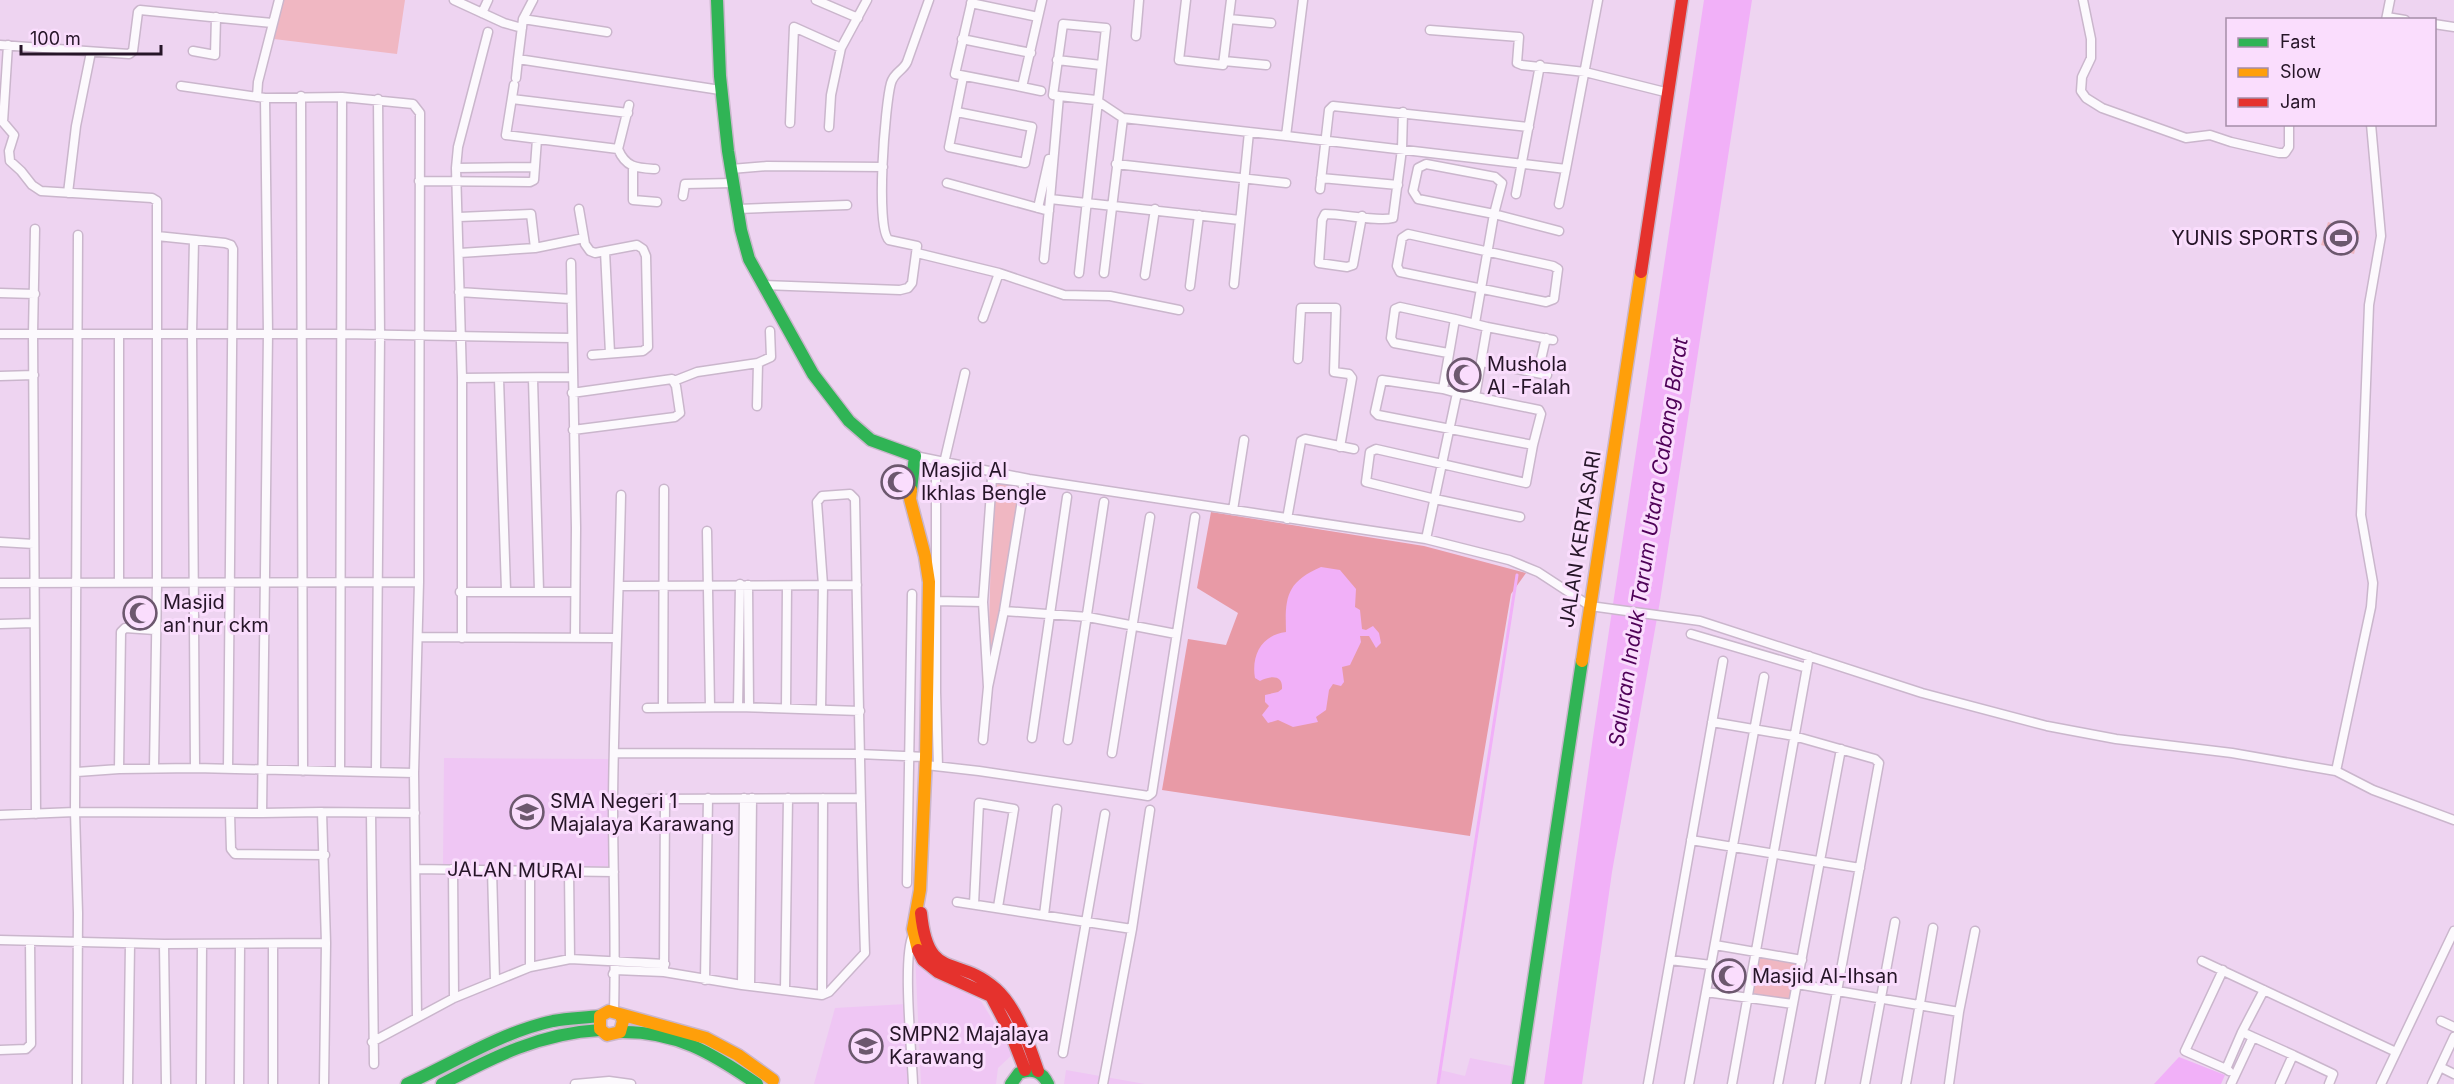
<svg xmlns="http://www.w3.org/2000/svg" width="2454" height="1084" font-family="Inter,sans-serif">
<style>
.built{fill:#efc6f4}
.green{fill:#f0b7c2}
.forest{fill:#e89aa6}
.water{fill:#f1b0f8}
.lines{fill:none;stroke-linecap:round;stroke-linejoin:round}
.stream{stroke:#f1b0f8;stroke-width:3}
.street-casing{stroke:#cab6cc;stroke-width:11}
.fast-casing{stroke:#cab6cc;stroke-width:15}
.slow-casing{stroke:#cab6cc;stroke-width:15}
.jam-casing{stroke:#cab6cc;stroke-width:15}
.street{stroke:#fcf9fd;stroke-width:8}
.fast{stroke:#30b455;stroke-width:12}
.slow{stroke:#ff9f0a;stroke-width:12}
.jam{stroke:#e5322d;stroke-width:12}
.labels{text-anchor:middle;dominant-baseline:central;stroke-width:6;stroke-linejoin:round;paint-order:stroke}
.poi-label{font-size:20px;fill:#261528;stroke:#faddfd;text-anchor:start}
.street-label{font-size:20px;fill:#261528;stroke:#faddfd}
.water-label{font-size:21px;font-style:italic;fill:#4f0158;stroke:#faddfd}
</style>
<rect width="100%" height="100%" fill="#eed4f1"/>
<path class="built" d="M444,758L609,759L610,866L443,865Z
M915,953L924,969L981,1001L1013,1054L998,1068L996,1084H921Z
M906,1004L910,1084H814L835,1008Z
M1470,1058L1526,1069L1523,1084H1438L1440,1070L1465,1076Z
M1066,1070L1145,1084H1064Z"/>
<path class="green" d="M281,0H405L397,54L274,39Z
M2328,222L2360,231L2354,254L2321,245Z
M993,483L1022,487L991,661L989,625Z
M1756,952L1802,960L1793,1004L1748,997Z"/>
<path class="forest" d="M1211,512L1424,546L1526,573L1511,594L1470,836L1162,790L1188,639L1226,645L1238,613L1197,588Z"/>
<path class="water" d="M1704,0H1752L1660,601L1612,872L1582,1084H1544L1593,737Z
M1321,567L1340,570L1356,589L1355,607L1360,610L1362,629L1366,630L1373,626L1379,633L1381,643L1376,648L1369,636H1360L1361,642L1350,665L1342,667L1344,682L1341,686L1333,684L1329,690L1326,710L1316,717L1318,722L1293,727L1278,720L1268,723L1262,715L1269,706L1265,702V695L1278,692L1282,689C1283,674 1270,676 1260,681L1255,678C1251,655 1262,635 1286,632C1285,598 1286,582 1321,567Z
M2179,1057L2225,1075L2221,1084H2154Z"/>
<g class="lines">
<path class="stream" d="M1438,1084L1517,575"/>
<defs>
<path id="street" d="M454,0L504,23L522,28
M816,0L858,18
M972,0L955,74L1022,87
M1186,0L1179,60L1223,65L1231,0
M1303,0L1286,136L1566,169L1598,0
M2083,0L2091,39V58L2082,77L2081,91L2086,98L2102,108L2186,138L2210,135L2231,142L2279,153H2285L2289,147V124
M971,3L1038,17
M482,13L488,0
M2387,17L2405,20
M523,19L533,0
M1229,19L1271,23
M2386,20L2390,0
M2434,24L2454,27
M1430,30L1519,37L1517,63L1522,65L1585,72L1669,93
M607,32L523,19L518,59L720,90
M1136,36L1139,0
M962,39L1031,53
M0,45L129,54L133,51L138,12L140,10L272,23
M8,45L3,122L14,135L9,151L10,161L21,171L32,185L41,191L152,198L157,201V584L154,768
M193,51L215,55L216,17
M1057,60L1101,65
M1224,61L1266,65
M516,78L518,59
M514,85L506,135L618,149
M181,86L265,98L342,97L413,104L420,113L419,582L414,773L417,1017
M1041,91L1022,87L1042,0
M301,96L303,771
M1059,96L1053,95L1063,24L1106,28L1079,273
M257,97L258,82L279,0
M265,98L268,333L262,813L322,812L326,943L324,1084
M512,99L628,113
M629,105L618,149C626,168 637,168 655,169
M957,112L1032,127L1025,163L949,147L963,77
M790,123L794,27L841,48
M829,127L831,95L841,48L867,0
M1116,164L1286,183
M456,168L535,167
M633,168V200L657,202
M731,169L767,166L883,167
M1321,178L1398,185
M419,181L530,182L534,180L537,139
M947,183L1049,211
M1320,189L1329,110L1333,106L1529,127
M68,193L76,126L91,52
M1516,194L1540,65
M683,196L685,184L733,183
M1050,199L1059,96L1096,100L1123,118L1286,136
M1559,204L1566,169
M1038,208L1049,159
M579,209L585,244L590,251L595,253L637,245L643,249L646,256L648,347L643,351L592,355
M738,209L847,205
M1362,216L1353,265L1347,267L1319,263L1322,220L1325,214C1344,214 1378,222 1393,218L1402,149L1403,112
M459,217L531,214L535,248L460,253
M35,229L33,334L36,814
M1408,234L1553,266L1558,269L1554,299L1546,302L1400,272L1397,266L1402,238Z
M157,236L225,243L231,245L233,249L228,769
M194,240L192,333L195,768
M535,248L584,238
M605,251L610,353
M917,253L999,273L1064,295L1110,296L1179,310
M1044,259L1050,199L1240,220
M571,263L576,528L575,637
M1104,273L1123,118
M1145,275L1155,209
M1234,284L1249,132
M763,285L900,290L908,288L912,283L917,246L889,240C875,229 885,104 891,83C894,72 903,71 907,62L929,0
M1190,286L1199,215
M459,292L571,299
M0,293L35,294
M983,318L999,273
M1475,323L1494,214L1502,183L1495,177L1426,164L1418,168L1413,191L1418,199L1494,214L1559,231
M1487,327L1553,340
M0,334H343L572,338
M119,334V583
M1448,353L1394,343L1391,338L1395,309L1400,307L1455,319
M1298,359L1301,308H1336L1334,372L1349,374L1352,378L1340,447
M1482,362L1547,375
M1538,372L1546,338
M0,376L34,375
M462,378L572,377
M499,379L506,590
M533,379L539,591
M674,381L697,372L758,363
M1443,389L1455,319L1487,327L1475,397
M572,393L672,379L676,386L680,413L675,417L573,430
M1457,393L1443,389L1382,380L1375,412L1378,415L1533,445L1526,483L1376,449L1370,452L1366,482L1435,499L1520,517
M757,406L758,363L771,357L770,331
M915,456L1029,479L1426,539L1509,560L1538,572L1590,606L1700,621L1922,693L2047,726L2116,739L2232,753L2336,771L2373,790L2454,820
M944,463L965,373
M936,478V692L938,766
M1233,510L1244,440
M1287,519L1301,441L1305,439L1354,449
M707,531L710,707
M1426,539L1457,393L1539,410L1541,414L1533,445
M0,542L34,544
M0,583L419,582
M748,585L749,707
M620,586L857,585
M460,592H575
M936,601L983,602
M1004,611L1088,617L1176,634
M0,624L34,623
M1691,634L1807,668
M418,637L617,638
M462,638V378L456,168L458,147L488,32
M738,707L740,584
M786,707L787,586
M647,708L738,707L860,711
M663,708L664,489
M1712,722L1794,736L1875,759L1879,763L1820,1084
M1032,738L1067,497
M983,740L988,687L1004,611L1024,488L1021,482L992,478L983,602L988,687
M1068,740L1104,502
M614,753L859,754L926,757
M1112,753L1150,517
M926,765L979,771L1142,795L1148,796L1152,793L1195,517
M119,769L121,632L125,628L155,630
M340,770L342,97
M376,771L380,335L378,99
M2336,771L2371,607L2373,583L2361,515L2369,305L2381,236L2371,124
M77,772L119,769L195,768L414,773
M646,799L860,798
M665,799L664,972L742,985L822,995L829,992L865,953C860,802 858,650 855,499L850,494L822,496L817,502L823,585L821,708
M322,812L415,813
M230,813L231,849L235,854L325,855
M371,813L374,1064
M0,815L75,812L262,813
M1691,840L1860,868
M416,869L614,872
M453,869L454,998
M492,870L495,980
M569,871L570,959
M907,883L912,594
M957,902L1132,929L1103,1084
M974,904L979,803L1014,809L998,907
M1044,915L1057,809
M1132,929L1150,810
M913,935C902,957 912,1054 913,1084
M0,940L164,944L326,943
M164,944L166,1084
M273,944V1084
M1715,945L1802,960
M1670,960L1711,965
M2202,961L2396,1052
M530,967V870
M2223,970L2185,1051L2226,1069
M613,974L615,970L664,972
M705,980L708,798
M1797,984L1959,1012
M742,985L744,798
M750,986L752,798
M785,990L788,798
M1706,992L1793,1004
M822,995L823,798
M614,1011C616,941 613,871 613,801C614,699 619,597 621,495
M2441,1021L2454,1027
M2253,1037L2293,1055
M372,1042L454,998L530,967L570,959L665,964
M0,1050L26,1049L31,1044L30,941
M1063,1053L1105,814
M2440,1067L2454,1074
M2229,1071L2226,1069L2242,1032
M77,1084L78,913L75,812L78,235
M128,1084L130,944
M201,1084L202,944
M239,1084L240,945
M575,1084L609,1081L631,1084
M1648,1084L1723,661
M1689,1084L1764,677
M1732,1084L1809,656
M1778,1084L1841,749
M1865,1084L1895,922
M1906,1084L1933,928
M1949,1084L1959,1012L1975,931
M2231,1084L2253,1037L2242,1032L2264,990
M2280,1084L2293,1055L2333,1074L2329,1084
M2381,1084L2454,931
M2432,1084L2454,1037"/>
<path id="fast" d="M717,0L720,76L728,151L741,230L749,259L813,374L849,421L871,440L915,456L911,490
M620,1032C676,1031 712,1053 757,1084
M407,1084C455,1062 502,1032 553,1021C569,1018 584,1018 600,1016
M442,1084C493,1057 541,1033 600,1030
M1011,1084L1019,1073C1032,1068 1042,1071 1048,1084
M1518,1084L1582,661"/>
<path id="slow" d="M911,490L910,499L925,556L929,582L926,757L920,890L913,929L918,950
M1582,661L1641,272
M621,1016L623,1021L620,1032L607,1035L600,1029V1016L609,1011L706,1038L738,1055L773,1080"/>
<path id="jam" d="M1641,272L1682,0
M921,913C928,983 957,954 996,989C1017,1008 1029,1044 1038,1071
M918,950L923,960L938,972L991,996L1011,1034L1025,1070"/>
</defs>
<use href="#street" class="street-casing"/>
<use href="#fast" class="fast-casing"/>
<use href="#slow" class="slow-casing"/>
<use href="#jam" class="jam-casing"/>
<use href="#street" class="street"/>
<use href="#fast" class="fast"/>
<use href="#slow" class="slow"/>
<use href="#jam" class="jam"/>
</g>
<defs>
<symbol id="stadium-ring" viewBox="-11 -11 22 22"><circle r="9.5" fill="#faddfd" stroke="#6c586e" stroke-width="1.5"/><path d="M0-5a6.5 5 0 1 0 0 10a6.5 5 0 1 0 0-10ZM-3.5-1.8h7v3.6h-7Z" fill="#6c586e"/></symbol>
<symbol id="mosque-ring" viewBox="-11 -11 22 22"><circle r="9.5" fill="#faddfd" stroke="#6c586e" stroke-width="1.5"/><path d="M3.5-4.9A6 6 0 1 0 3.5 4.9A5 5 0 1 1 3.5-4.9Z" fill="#6c586e"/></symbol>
<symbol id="school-ring" viewBox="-11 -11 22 22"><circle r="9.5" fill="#faddfd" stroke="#6c586e" stroke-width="1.5"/><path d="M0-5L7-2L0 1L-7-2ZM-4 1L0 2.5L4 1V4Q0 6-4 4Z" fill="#6c586e"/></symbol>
</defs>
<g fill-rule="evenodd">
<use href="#stadium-ring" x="2322" y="219" width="38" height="38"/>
<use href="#mosque-ring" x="1445" y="356" width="38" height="38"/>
<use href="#mosque-ring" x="879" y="463" width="38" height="38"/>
<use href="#mosque-ring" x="121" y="594" width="38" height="38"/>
<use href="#school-ring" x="508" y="793" width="38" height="38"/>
<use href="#mosque-ring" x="1710" y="957" width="38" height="38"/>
<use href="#school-ring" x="847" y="1027" width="38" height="38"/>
</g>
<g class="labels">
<g class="poi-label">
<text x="2318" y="238" text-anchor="end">YUNIS SPORTS</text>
<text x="1487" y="364">Mushola<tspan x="1487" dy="23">Al -Falah</tspan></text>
<text x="921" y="470">Masjid Al<tspan x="921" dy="23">Ikhlas Bengle</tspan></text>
<text x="163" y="602">Masjid<tspan x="163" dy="23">an'nur ckm</tspan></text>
<text x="550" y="801">SMA Negeri 1<tspan x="550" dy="23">Majalaya Karawang</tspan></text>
<text x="1752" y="976">Masjid Al-Ihsan</text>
<text x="889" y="1034">SMPN2 Majalaya<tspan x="889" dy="23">Karawang</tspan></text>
</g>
<g class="street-label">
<text transform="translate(1580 539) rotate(-81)">JALAN KERTASARI</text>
<text transform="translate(515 870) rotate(1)">JALAN MURAI</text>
</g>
<g class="water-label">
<text transform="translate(1648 542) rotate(-81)">Saluran Induk Tarum Utara Cabang Barat</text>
</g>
</g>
<rect x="2226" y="18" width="210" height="108" fill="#faddfd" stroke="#a58da8" stroke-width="1.5"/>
<rect x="2238" y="38" width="30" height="9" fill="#30b455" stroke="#a58da8" stroke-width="1.5"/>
<text x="2280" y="48" font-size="18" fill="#261528">Fast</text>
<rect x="2238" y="68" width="30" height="9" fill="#ff9f0a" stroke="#a58da8" stroke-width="1.5"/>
<text x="2280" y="78" font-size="18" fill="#261528">Slow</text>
<rect x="2238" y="98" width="30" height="9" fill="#e5322d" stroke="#a58da8" stroke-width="1.5"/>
<text x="2280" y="108" font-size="18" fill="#261528">Jam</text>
<path d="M21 45v9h140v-9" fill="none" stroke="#261528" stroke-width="3"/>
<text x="30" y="45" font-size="18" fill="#261528" stroke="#faddfd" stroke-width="4.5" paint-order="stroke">100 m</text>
</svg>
